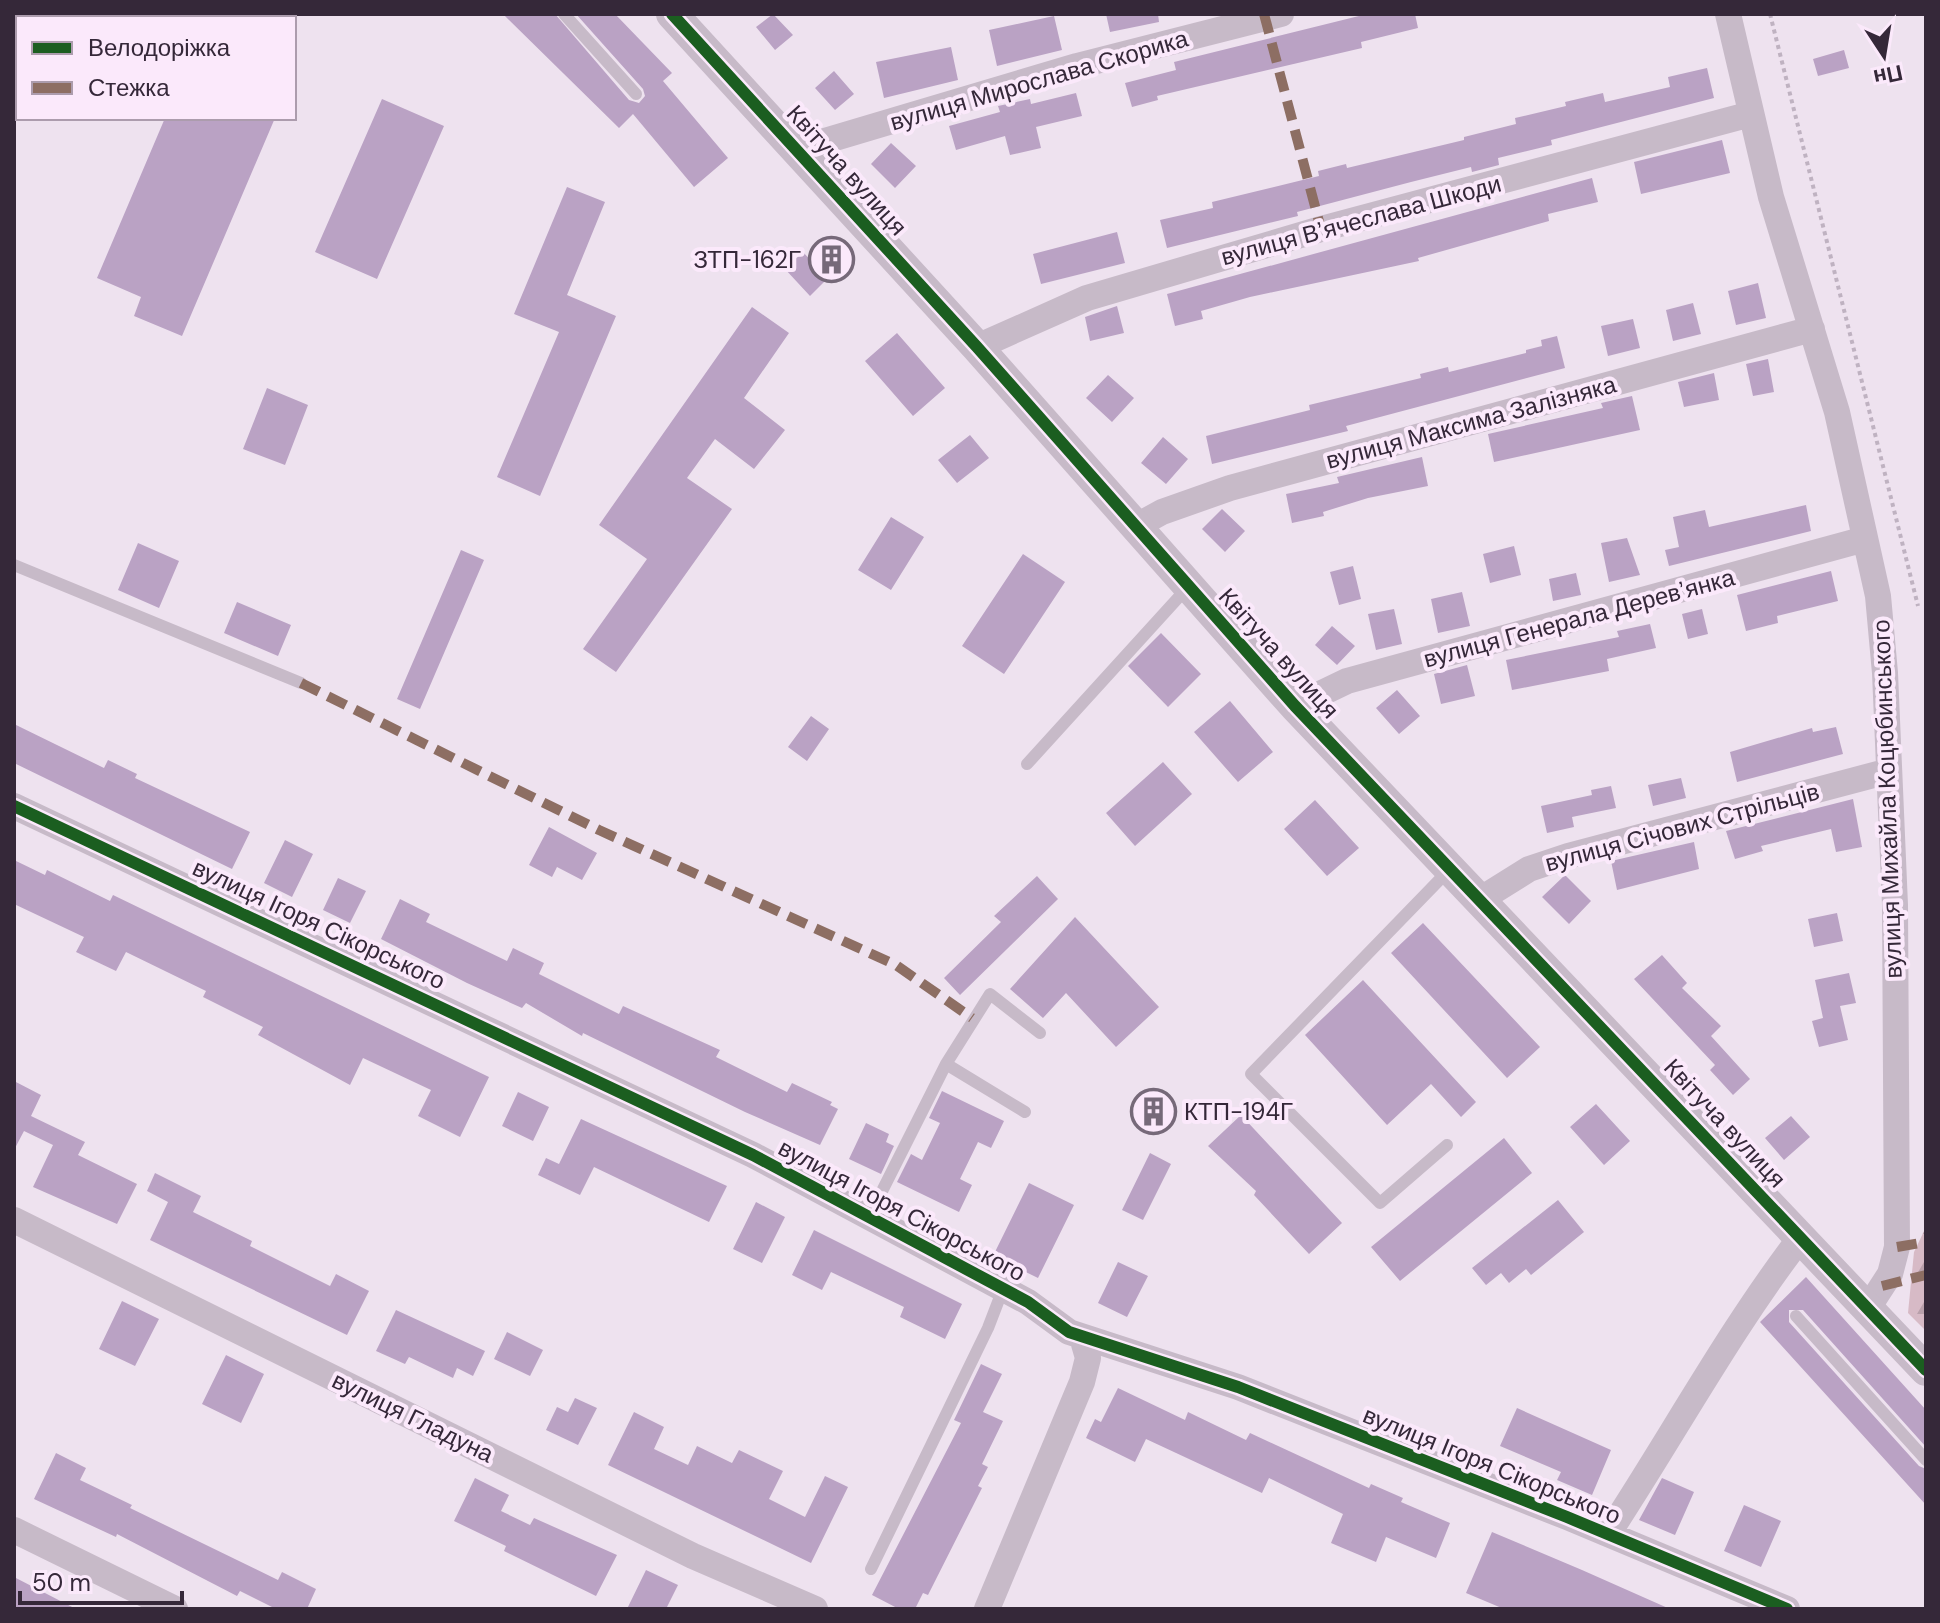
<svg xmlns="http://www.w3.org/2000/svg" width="1940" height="1623" font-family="'DM Sans',sans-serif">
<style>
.forest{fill:url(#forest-firs)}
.building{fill:#baa2c4}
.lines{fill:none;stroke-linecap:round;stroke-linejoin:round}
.path{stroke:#bfb2c1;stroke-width:4;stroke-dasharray:4 4;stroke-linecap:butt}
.service{stroke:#c7bac8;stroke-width:12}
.minor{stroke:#c7bac8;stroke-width:26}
.tertiary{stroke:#c7bac8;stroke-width:32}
.secondary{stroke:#b7aab9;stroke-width:36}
.quiet{stroke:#8d6e63;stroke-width:10;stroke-dasharray:20 10;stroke-linecap:butt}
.cycleway-casing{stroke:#fbe9fb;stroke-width:17}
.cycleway{stroke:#1b5e20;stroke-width:12}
.labels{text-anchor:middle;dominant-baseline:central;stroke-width:8;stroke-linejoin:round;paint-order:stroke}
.street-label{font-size:24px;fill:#352839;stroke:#fbe9fb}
.poi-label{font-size:24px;fill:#352839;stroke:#fbe9fb;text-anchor:end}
</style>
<defs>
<pattern id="forest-firs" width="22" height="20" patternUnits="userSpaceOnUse" patternTransform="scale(2)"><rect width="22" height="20" fill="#d7bac6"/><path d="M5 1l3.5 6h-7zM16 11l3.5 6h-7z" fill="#b9a0ab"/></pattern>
</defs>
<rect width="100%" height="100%" fill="#eee2ef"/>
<path class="forest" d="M1926,1227V1331L1908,1313L1914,1252Z"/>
<path class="building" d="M503,14H555L629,100L639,103L645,96L643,89L576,14H615L672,73L663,81L728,158L694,187L633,114L619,128Z
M773,14L793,35L775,50L756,27Z
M1106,14H1158L1159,22L1110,32Z
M1367,14H1415L1418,28L1361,42L1362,48L1157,96L1158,100L1132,107L1125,83L1176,70L1174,62Z
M1054,16L1062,50L997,66L989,30Z
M951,47L958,80L884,98L876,62Z
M1844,50L1849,68L1818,76L1813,59Z
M1707,68L1714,98L1551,140L1552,145L1498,158L1499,165L1472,172L1471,167L1411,182L1297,212L1298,216L1167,248L1160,220L1213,208L1212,202L1319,176L1318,171L1346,164L1347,168L1464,140V137L1516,124L1515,118L1566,106L1565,102L1603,93L1605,102L1670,87L1668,77Z
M834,71L854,94L835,110L815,88Z
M1076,93L1082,116L1036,127L1041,148L1010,155L1005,136L956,150L949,126L1000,112L998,106L1030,99L1031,104Z
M382,99L444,126L377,279L315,252Z
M165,118H275L182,336L134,316L141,297L97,278Z
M1722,140L1730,173L1641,194L1634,162Z
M891,143L916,166L895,188L871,164Z
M1592,178L1598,202L1548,214L1549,221L1418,258L1419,261L1250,297L1201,311L1203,319L1175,326L1167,294Z
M567,187L605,202L567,295L616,316L540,496L497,477L559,332L514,314Z
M1117,232L1125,263L1041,284L1033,254Z
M830,247L844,262L810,296L785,269L803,252L813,263Z
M1758,283L1766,318L1736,325L1728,291Z
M1693,303L1701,334L1673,341L1666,310Z
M1117,306L1124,333L1090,341L1085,317Z
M752,307L789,333L744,398L785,430L754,469L715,439L687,478L732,509L616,672L583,649L647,559L599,525Z
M1633,319L1640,348L1608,356L1601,326Z
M897,333L945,388L913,416L865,361Z
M1557,336L1565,368L1346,426L1348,431L1212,464L1206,436L1310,410L1309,405L1421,378L1420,374L1448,367L1449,372L1526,353V350L1542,346L1541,340Z
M1768,359L1774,392L1753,396L1746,364Z
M1714,373L1719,400L1684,407L1678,382Z
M1108,375L1134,398L1112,422L1086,398Z
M267,388L308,405L285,465L243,449Z
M1632,396L1640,430L1494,462L1488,434L1603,408L1601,403Z
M970,435L989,458L957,483L938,460Z
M1163,437L1188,459L1166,484L1141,463Z
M1422,457L1428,486L1368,498L1323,512L1324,516L1292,523L1286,494L1339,483L1337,477Z
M1806,505L1811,531L1669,566L1665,550L1679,547L1673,517L1705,510L1709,527Z
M1222,509L1245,531L1225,552L1202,529Z
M891,517L924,537L891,590L858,570Z
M1627,538L1640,575L1609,582L1601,543Z
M138,543L179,561L159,608L118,590Z
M1514,546L1521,575L1490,583L1483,554Z
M461,550L484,560L420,709L397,699Z
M1023,554L1065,582L1004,674L962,646Z
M1353,566L1361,599L1339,605L1330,572Z
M1831,571L1838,601L1777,616L1778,623L1746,631L1737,595Z
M1576,573L1581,595L1553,601L1549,579Z
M1462,592L1470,626L1438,633L1431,599Z
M237,602L291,625L278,656L224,633Z
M1394,609L1402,644L1376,650L1368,614Z
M1702,609L1708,634L1688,639L1682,614Z
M1650,624L1656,648L1607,659L1609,671L1512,690L1506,660L1619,637L1617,631Z
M1332,626L1355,646L1337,665L1315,645Z
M1161,633L1201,674L1168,707L1128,666Z
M1467,665L1475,696L1441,704L1434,674Z
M1397,690L1420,716L1399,734L1376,708Z
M1230,701L1273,752L1238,782L1194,732Z
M811,716L829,729L807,761L788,747Z
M14,724L104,768L108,760L137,774L135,778L250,832L232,869L14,763Z
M1836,727L1843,754L1737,782L1730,752L1812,728L1813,732Z
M1163,762L1192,794L1135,846L1106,813Z
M1681,778L1686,798L1653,806L1648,785Z
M1611,786L1616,808L1572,817L1574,827L1547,833L1541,806L1592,795L1591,790Z
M1853,799L1862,847L1836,852L1831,829L1761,846L1763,851L1735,859L1726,831Z
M1315,800L1359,848L1327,876L1284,829Z
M549,827L597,853L582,880L557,867L552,877L529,865Z
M285,840L313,854L292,897L264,883Z
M1694,842L1699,869L1617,890L1611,861Z
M14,860L45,875L47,870L110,901L113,895L489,1077L460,1137L418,1116L431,1090L363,1058L350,1085L258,1035L263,1027L203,997L206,991L126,952L116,971L76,952L84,937L14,904Z
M1565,875L1591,901L1569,924L1542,897Z
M1037,876L1058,899L960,995L944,978L1001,922L994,916Z
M338,878L366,891L350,923L323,910Z
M400,899L430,914L426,922L507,961L513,948L544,963L539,974L619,1014L623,1006L720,1050L716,1057L787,1092L792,1083L832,1102L830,1105L838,1109L820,1145L745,1112L583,1033L582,1036L526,1003L522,1008L467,983L381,939Z
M1837,913L1843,941L1814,947L1808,919Z
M1075,917L1159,1007L1116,1047L1066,993L1043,1018L1010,989Z
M1423,923L1540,1047L1507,1078L1391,953Z
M1662,955L1687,983L1682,988L1721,1026L1711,1036L1750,1079L1733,1095L1710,1070L1715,1065L1634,979Z
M1849,973L1856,1003L1840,1006L1848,1040L1819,1047L1812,1021L1823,1018L1815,980Z
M1363,980L1476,1102L1461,1117L1431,1084L1387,1125L1305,1035Z
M14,1081L41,1095L31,1116L85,1142L78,1155L137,1184L117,1224L33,1187L53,1145L24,1131L14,1150Z
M942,1091L1004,1121L991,1148L978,1142L960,1179L972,1185L959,1212L897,1182L911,1154L922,1160L940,1123L929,1118Z
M518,1092L549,1107L533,1141L502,1126Z
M1596,1104L1630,1141L1604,1165L1570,1127Z
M1241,1115L1342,1223L1309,1254L1254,1195L1256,1191L1208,1146Z
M1791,1116L1810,1137L1784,1160L1765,1138Z
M581,1119L727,1186L709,1222L594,1167L580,1195L538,1175L546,1158L559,1164Z
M866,1123L889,1134L886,1142L894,1146L881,1174L849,1159Z
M1504,1138L1532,1173L1400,1281L1371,1247Z
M1150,1153L1171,1164L1143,1220L1122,1210Z
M155,1173L201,1196L193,1212L252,1241L250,1246L330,1286L336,1274L369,1291L347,1335L150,1240L168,1202L147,1191Z
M1029,1183L1074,1205L1038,1278L993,1256Z
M1558,1200L1584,1232L1531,1275L1526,1269L1509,1283L1501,1273L1486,1285L1472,1268Z
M756,1202L785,1217L762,1263L733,1249Z
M814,1230L962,1304L945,1339L900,1317L904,1307L831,1272L822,1290L792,1275Z
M1118,1262L1148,1276L1127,1317L1098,1303Z
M1806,1277L1926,1410V1447L1803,1310H1789V1322L1919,1466L1926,1469V1505L1760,1322Z
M122,1301L159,1319L135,1366L99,1349Z
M396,1310L485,1351L473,1376L457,1368L453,1378L409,1357L405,1364L376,1351Z
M507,1332L543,1350L530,1376L494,1359Z
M226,1355L264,1374L241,1423L202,1404Z
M981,1364L1002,1374L983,1412L1003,1421L982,1464L988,1467L978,1486L982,1488L928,1595L923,1593L915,1609H899L872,1595L961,1423L954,1420Z
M1118,1388L1185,1420L1188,1412L1246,1440L1250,1433L1369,1488L1371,1484L1403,1498L1401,1502L1450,1523L1436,1558L1386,1537L1376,1562L1331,1543L1343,1514L1269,1478L1262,1493L1146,1439L1135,1462L1086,1438L1095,1419L1101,1422Z
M575,1398L597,1408L578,1445L546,1430L557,1407L568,1412Z
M1517,1408L1611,1450L1592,1495L1557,1480L1561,1472L1500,1446Z
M634,1412L664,1427L654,1449L688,1465L697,1446L732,1463L739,1450L783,1471L769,1499L805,1517L825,1476L848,1487L811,1563L608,1465Z
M56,1453L86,1468L80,1480L132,1505L130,1508L278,1580L282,1572L316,1589L307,1609H276L240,1591L237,1596L117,1534L116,1537L34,1499Z
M475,1478L509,1495L501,1511L530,1525L534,1518L617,1555L596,1596L504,1551L506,1546L454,1521Z
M1662,1478L1694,1492L1675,1535L1639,1520Z
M1744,1505L1781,1521L1761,1567L1724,1551Z
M1492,1532L1582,1570L1670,1609H1504L1466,1593Z
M646,1570L678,1585L666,1609H627Z
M14,1577L76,1609H14Z"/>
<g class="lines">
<path class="path" d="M1770,14L1918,606"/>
<path class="service" d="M564,14L636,94
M14,565L301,683
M1027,764L1188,587
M946,1064L1025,1112
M1447,1145L1380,1203L1251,1074L1449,870
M869,1217L946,1064L990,994L1040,1033
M1796,1316L1926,1460
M871,1569L988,1328L1003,1289"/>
<path class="minor" d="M1728,14L1771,197L1837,412L1878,596L1885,673L1895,905L1897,1247L1890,1274L1868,1308
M798,149L1077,66L1281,14
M977,347L1087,298L1321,229L1751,114
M1135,527L1162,512L1230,488L1812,329
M1295,706L1347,681L1865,539
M14,806L753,1155L1028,1302L1069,1332L1238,1387L1567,1517L1787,1609
M1481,899L1529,869L1568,856L1889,771
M14,1220L693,1556L815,1609
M14,1530L175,1609
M1608,1534C1673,1435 1729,1331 1801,1237
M987,1609L1082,1382L1088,1358L1082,1337"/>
<path class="tertiary" d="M672,14L977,347L1295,706L1926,1370"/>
<path class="secondary" d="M14,16L15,14"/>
<path class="quiet" d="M1264,14L1321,229
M301,683L599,830L896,965L972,1018
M1897,1247L1926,1242
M1882,1286L1926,1275"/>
<defs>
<path id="cycleway" d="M672,14L977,347L1295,706L1926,1370
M14,806L753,1155L1028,1302L1069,1332L1238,1387L1567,1517L1787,1609"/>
</defs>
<use href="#cycleway" class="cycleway-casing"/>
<use href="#cycleway" class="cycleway"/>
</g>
<defs>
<symbol id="building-ring" viewBox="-11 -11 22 22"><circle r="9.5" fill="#fbe9fb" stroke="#766979" stroke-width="1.5"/><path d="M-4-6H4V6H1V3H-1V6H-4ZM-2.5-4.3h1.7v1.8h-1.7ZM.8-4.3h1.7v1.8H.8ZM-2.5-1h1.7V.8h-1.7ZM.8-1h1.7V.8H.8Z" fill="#766979"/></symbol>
</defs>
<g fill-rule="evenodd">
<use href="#building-ring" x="806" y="234" width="51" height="51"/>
<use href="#building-ring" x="1128" y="1086" width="51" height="51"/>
</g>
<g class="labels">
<g class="street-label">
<text transform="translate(1039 80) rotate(-16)">вулиця Мирослава Скорика</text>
<text transform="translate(847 170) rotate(48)">Квітуча вулиця</text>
<text transform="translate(1361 220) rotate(-15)">вулиця Вʼячеслава Шкоди</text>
<text transform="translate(1471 422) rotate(-15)">вулиця Максима Залізняка</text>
<text transform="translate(1579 618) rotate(-15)">вулиця Генерала Деревʼянка</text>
<text transform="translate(1279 653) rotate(48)">Квітуча вулиця</text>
<text transform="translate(1887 799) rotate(-92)">вулиця Михайла Коцюбинського</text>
<text transform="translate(1682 827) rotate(-15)">вулиця Січових Стрільців</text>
<text transform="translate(319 924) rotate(25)">вулиця Ігоря Сікорського</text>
<text transform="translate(1725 1123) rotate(47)">Квітуча вулиця</text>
<text transform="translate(902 1210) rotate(28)">вулиця Ігоря Сікорського</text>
<text transform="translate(413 1417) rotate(26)">вулиця Гладуна</text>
<text transform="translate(1492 1465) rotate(22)">вулиця Ігоря Сікорського</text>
</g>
<g class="poi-label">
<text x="801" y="259">ЗТП-162Г</text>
<text x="1184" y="1111" text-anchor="start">КТП-194Г</text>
</g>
</g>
<rect width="1940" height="1623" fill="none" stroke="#352839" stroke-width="32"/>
<rect x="16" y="16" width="280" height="104" fill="#fbe9fb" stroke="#ac9cad" stroke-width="2"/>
<rect x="32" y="42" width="40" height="12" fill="#1b5e20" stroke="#ac9cad" stroke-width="2"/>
<text x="88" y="56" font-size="24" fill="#352839">Велодоріжка</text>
<rect x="32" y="82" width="40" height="12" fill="#8d6e63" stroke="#ac9cad" stroke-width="2"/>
<text x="88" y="96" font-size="24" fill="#352839">Стежка</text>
<g transform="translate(1884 56) rotate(168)" stroke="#fbe9fb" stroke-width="6" paint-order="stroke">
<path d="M0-6L14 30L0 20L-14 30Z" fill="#352839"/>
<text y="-12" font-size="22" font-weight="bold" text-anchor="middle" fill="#352839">Пн</text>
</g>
<path d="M20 1591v12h162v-12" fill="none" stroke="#352839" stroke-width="4"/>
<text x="32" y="1591" font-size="24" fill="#352839" stroke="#fbe9fb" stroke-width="6" paint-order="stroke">50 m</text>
</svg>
